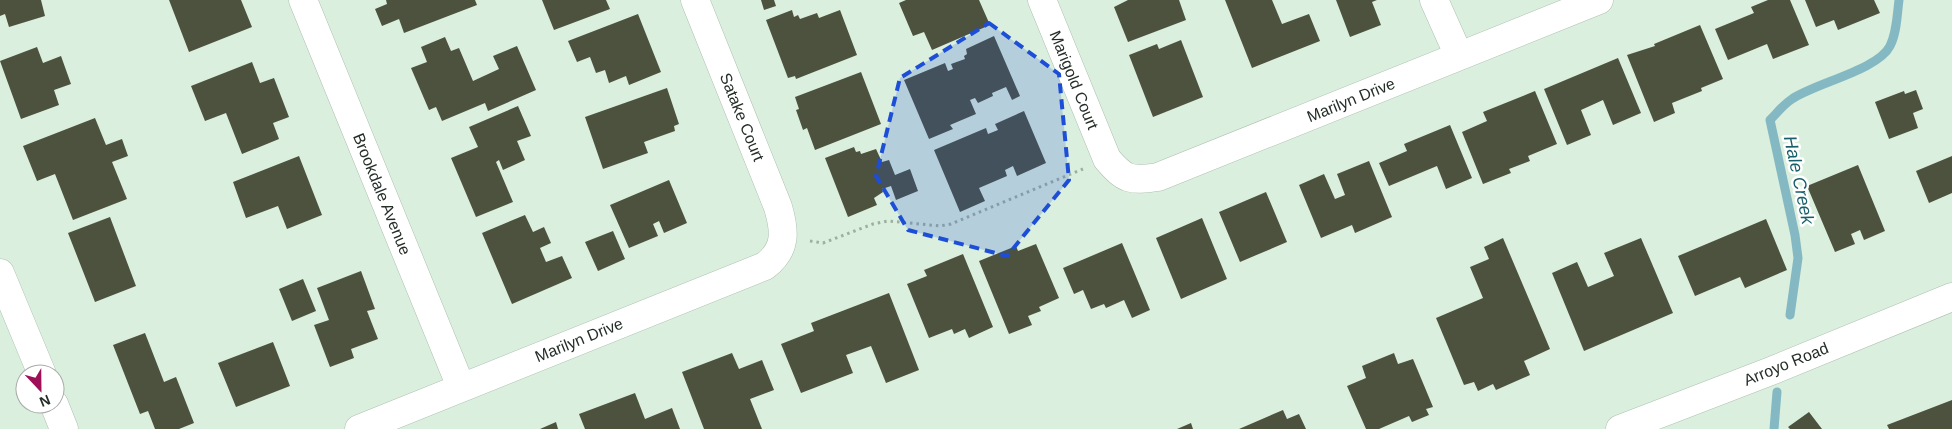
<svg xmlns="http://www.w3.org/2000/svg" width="1952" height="429" font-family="Arial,sans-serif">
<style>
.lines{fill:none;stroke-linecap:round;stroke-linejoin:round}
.stream{stroke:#84b9c3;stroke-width:9}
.building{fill:#4d523e}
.minor-casing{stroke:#aec1b1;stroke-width:29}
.path{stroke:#9eafa1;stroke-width:3;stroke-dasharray:2.5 4;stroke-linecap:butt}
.minor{stroke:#fff;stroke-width:28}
.marked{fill:#1d4ed8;fill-opacity:0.2;stroke:#1d4ed8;stroke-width:4;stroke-dasharray:10 6;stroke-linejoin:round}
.labels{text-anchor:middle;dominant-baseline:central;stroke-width:5;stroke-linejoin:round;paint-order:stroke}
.street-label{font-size:16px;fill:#262e28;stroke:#fff}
.water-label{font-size:18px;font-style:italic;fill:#165f6a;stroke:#fff}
</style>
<rect width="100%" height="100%" fill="#daefdd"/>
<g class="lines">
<path class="stream" d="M1790,315L1798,258L1795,235L1770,120C1777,113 1784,104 1792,99C1815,83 1878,70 1890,46C1897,32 1897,15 1899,0
M1774,429L1777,392"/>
</g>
<path class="building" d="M0,0H41L45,16L9,27L5,14L0,16Z
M169,0H241L252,27L189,52Z
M386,0H475L477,5L404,33L399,19L382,26L375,9L387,4Z
M542,0H606L610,9L554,30Z
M761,0H774L776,6L764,10Z
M906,0H979L990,25L932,50L924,32L913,36L899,3Z
M1128,0H1179L1186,20L1128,42L1114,7Z
M1225,0H1272L1282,24L1309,14L1320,41L1252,68Z
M1336,0H1377L1372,2L1381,25L1350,37Z
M1768,0H1790L1809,45L1773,59L1767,44L1728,60L1715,29L1754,13L1751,7Z
M1805,0H1874L1880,13L1838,30L1834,20L1816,27Z
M792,10L794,17L798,15L800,19L817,13L819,18L840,10L857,55L796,79L795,76L788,78L766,20Z
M638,14L661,72L629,85L626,76L609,83L605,70L596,73L590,57L577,62L568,41Z
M1700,25L1723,79L1701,88L1702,91L1672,103L1675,113L1654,122L1627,55L1655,46L1654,44Z
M994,36L1020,96L1012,100L1006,87L992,93L993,96L978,103L975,98L970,100L976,114L950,125L953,129L929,139L904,80L945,63L948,71L953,69L951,64L965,59L964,56L967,54L966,49Z
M445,37L451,51L459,48L473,81L499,69L493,56L517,46L536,90L488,111L485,103L442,121L436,107L429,110L411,68L427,62L421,47Z
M1181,40L1203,97L1153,117L1129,55L1157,44L1159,49Z
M37,47L43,63L61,56L71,84L54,90L59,105L21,119L0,61Z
M1618,58L1641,113L1613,125L1603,100L1581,110L1591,135L1567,145L1544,89Z
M252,62L260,83L274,78L289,117L273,123L279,139L242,154L226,113L205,121L191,86Z
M861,72L881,124L815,150L807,128L803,130L796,110L799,109L795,97Z
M667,88L679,124L674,126L675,131L644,142L648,153L603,169L585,117Z
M1916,90L1923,109L1913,113L1918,128L1889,139L1875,102L1904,91L1905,94Z
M1535,91L1557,144L1528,156L1530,161L1509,169L1511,173L1483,184L1462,132L1487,121L1483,112Z
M518,106L531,136L517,141L525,160L503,170L499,160L496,162L513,202L476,217L451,158L478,147L469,127Z
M1024,111L1046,163L1017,176L1013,166L1005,170L1007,176L979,188L985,201L960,212L934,150L986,128L988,134L998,130L995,124Z
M95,118L106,145L122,139L128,156L112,162L127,199L73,220L55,174L37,181L23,146Z
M1450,125L1472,178L1446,189L1437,166L1389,186L1379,163L1407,151L1404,144Z
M854,147L856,152L860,151L861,154L876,149L882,162L889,160L895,175L910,169L918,191L896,200L891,186L882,189L883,192L874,198L877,205L848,217L825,158Z
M299,156L322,215L287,229L278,206L246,218L233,182Z
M1952,156V193L1929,203L1916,171Z
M1369,161L1392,217L1355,233L1352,225L1321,238L1299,185L1324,174L1335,199L1345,195L1337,174Z
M1858,165L1885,231L1864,240L1860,230L1851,234L1855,244L1835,252L1807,186Z
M669,180L687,223L664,233L659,221L653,224L658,236L629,248L610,205Z
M1266,192L1287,242L1240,262L1219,212Z
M525,215L533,232L544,227L551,243L540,248L546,262L562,256L572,278L512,304L482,233Z
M110,217L136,286L95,302L68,233Z
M1202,218L1227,279L1181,299L1156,238Z
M1766,219L1787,270L1745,288L1740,277L1695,296L1678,256Z
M613,231L625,259L598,271L585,242Z
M1503,238L1550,349L1524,361L1530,375L1496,390L1493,384L1478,391L1474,382L1464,385L1436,318L1483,298L1470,267L1489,259L1484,247Z
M1641,238L1673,313L1584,351L1552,273L1577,262L1588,287L1614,276L1604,253Z
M1122,243L1150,310L1132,318L1124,300L1106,308L1104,304L1091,309L1083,290L1074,294L1063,268Z
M1036,244L1059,298L1039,307L1041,311L1028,316L1032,325L1009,334L979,261L1016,246L1018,251Z
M963,254L993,327L969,338L965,329L954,334L952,329L929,338L907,284L927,276L924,270Z
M361,271L375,309L367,311L378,339L351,349L354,358L330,367L314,325L329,320L317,288Z
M303,279L316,311L292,321L279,289Z
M889,293L919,370L886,383L871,346L846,355L853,373L801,393L781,344L814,331L811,323Z
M145,333L164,382L176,377L194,423L179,429H155L148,411L140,414L113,345Z
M273,342L290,386L236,407L218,363Z
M732,353L739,369L762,360L774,390L750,399L762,429H704L682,372Z
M1394,353L1398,364L1413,359L1433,407L1426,409L1429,415L1412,422L1409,416L1379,429H1366L1347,386L1366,378L1362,366Z
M635,393L645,419L672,408L680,429H585L579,414Z
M1952,400V429H1889L1887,425Z
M1283,410L1287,419L1299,414L1306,429H1239Z
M1809,412L1822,429H1790L1788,427Z
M556,422L558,429H540Z
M1191,423L1193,429H1177Z"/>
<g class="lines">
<defs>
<path id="minor" d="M303,0L461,387
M1042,0L1107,159C1125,180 1130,181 1158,177L1599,0
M1434,0L1459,56
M0,273L42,374
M54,404L64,429
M359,429L765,266C787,249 785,231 778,207L695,0
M1620,429L1771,371L1952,297"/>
</defs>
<use href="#minor" class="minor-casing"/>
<path class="path" d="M810,241L823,243L873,224L888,221L940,226L951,224L1083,169"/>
<use href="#minor" class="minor"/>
</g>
<path class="marked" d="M989,23L1059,74L1069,180L1007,256L908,230L876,176L900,78Z"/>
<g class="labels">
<g class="street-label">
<text transform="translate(1074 80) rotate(68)">Marigold Court</text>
<text transform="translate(1351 100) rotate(-22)">Marilyn Drive</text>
<text transform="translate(742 117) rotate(68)">Satake Court</text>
<text transform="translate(382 194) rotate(68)">Brookdale Avenue</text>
<text transform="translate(579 340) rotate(-22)">Marilyn Drive</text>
<text transform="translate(1786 364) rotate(-22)">Arroyo Road</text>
</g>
<g class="water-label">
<text transform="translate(1799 180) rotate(78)">Hale Creek</text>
</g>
</g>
<g transform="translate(40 389) rotate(158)"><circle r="24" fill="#ffffff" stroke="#a8aba9"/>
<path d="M0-4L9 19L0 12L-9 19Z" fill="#9f0f58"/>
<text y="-8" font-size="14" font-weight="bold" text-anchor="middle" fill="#262e28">N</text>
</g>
</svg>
